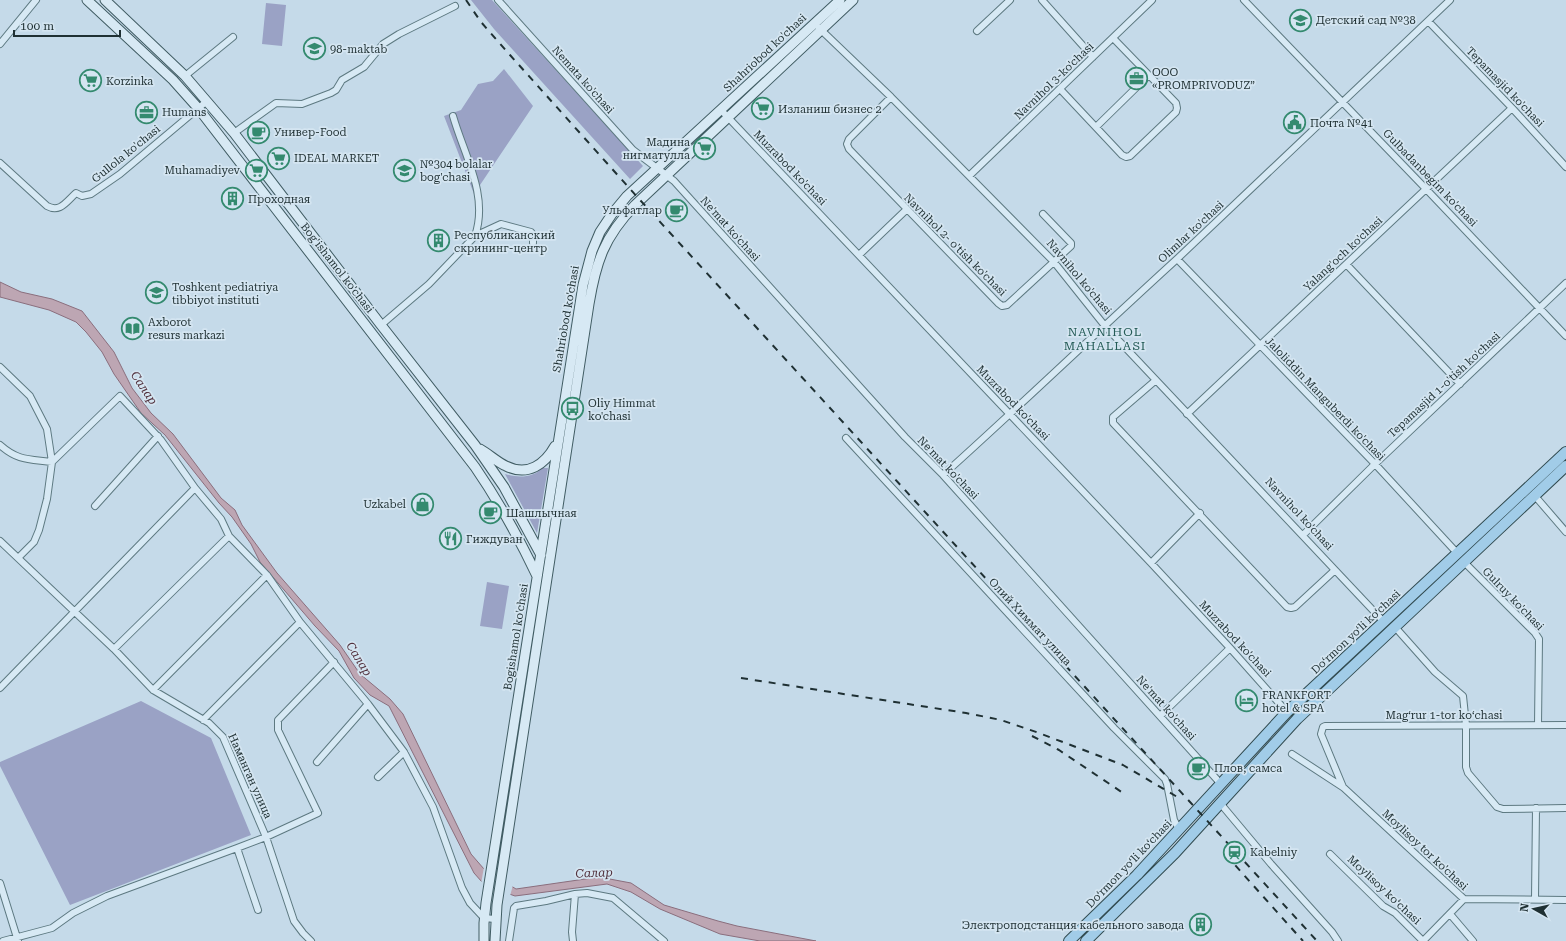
<svg xmlns="http://www.w3.org/2000/svg" width="1566" height="941" font-family="'Roboto Serif',serif">
<style>
.green{fill:#9aa2c5}
.water{fill:#bda6b3;stroke:#8a6e7d}
.pier{fill:#c5dae9}
.lines{fill:none;stroke-linecap:round;stroke-linejoin:round}
.street-casing{stroke:#5d7981;stroke-width:8}
.secondary-casing{stroke:#405c63;stroke-width:11}
.primary-casing{stroke:#314b50;stroke-width:12}
.street{stroke:#d7e9f4;stroke-width:6}
.secondary{stroke:#d7e9f4;stroke-width:9}
.primary{stroke:#a1cce8;stroke-width:10}
.rail{stroke:#1f3033;stroke-width:2;stroke-dasharray:7 7;stroke-linecap:butt}
.labels{text-anchor:middle;dominant-baseline:central;stroke-width:3.5;stroke-linejoin:round;paint-order:stroke}
.poi-label{font-size:11px;fill:#1f3033;stroke:#d4e5f1;text-anchor:start}
.street-label{font-size:11px;fill:#1f3033;stroke:#d4e5f1}
.neighbourhood-label{font-size:12px;letter-spacing:1px;fill:#245b56;stroke:#d4e5f1}
.water-label{font-size:12px;font-style:italic;fill:#51303c;stroke:#d4e5f1}
</style>
<rect width="100%" height="100%" fill="#c5dae9"/>
<path class="green" d="M471,0H492L643,166L630,179L494,29Z
M266,3L286,5L282,46L262,44Z
M504,69L533,106L474,194L444,116L461,110L478,84L493,81Z
M542,468H548L537,533L505,474C518,478 533,478 542,468Z
M487,582L509,586L502,629L480,626Z
M141,701L211,738L251,835L70,905L0,766V762Z"/>
<path class="water" d="M0,282L21,292L52,299L82,311L114,352L132,388L151,413L173,434L221,498L235,510L242,525L277,573L340,645L360,674L390,699L403,714L471,854L484,869L516,889L599,877L631,883L664,905L718,921L737,926L816,941H760L720,934L660,909L631,892L607,884L515,896L498,890L482,882L474,873L389,706L370,695L354,678L339,651L315,626L260,562L251,544L232,517L219,503L165,435L141,413L114,374L102,352L86,332L76,322L49,310L0,297Z"/>
<path class="pier" d="M484,867L513,885L510,896L498,892L481,884Z"/>
<g class="lines">
<defs>
<path id="street" d="M498,0L633,150L674,181L905,437L943,475L1221,784
M1042,0L1093,57
M1244,0L1427,190L1566,336
M1428,21L1512,108L1566,167
M819,28L891,97L1054,262L1105,326L1384,622
M977,31L1010,0
M0,44L36,0
M185,76L233,37
M1060,89L1122,155L1126,157L1130,156L1176,112L1177,108L1176,103L1113,38
M891,97L849,139L847,144L849,149L998,303L1002,306L1007,305L1071,246V243L1043,214
M721,110L1151,563L1230,648L1287,712
M453,116C464,155 489,195 475,236
M1096,127L1148,76
M234,133L276,103L302,104L331,93L336,90L342,80L364,67L383,44L399,34L455,6
M0,163L47,206C60,213 66,202 76,193L82,196L91,194L120,174L207,101
M969,176L1152,0
M859,255L906,210
M1177,259L1375,464L1458,554
M1347,265L1460,384
M381,325L429,284L475,236L501,224L531,232L533,235V243
M0,367L30,396L47,429L52,462L47,499L39,530L34,542L18,558
M1156,380L1113,417V423L1287,607L1291,608L1295,607L1335,570
M1187,414L1512,108
M846,438L1114,728L1165,779L1167,784L1174,820L1179,829
M0,445C18,461 29,459 52,462L120,396L161,440L195,488L221,519L229,536L267,575L300,622L368,704L404,752L433,807L462,888L470,903L484,918L495,919
M943,475C1022,404 1099,330 1177,259L1450,0
M1535,496L1566,532
M95,506L158,436
M1303,535L1375,464L1566,283
M0,541L114,649L153,690L209,723L223,737L266,837L294,921L303,933L311,941
M1464,562L1535,633L1539,639L1538,725
M1151,563L1200,513
M1395,627L1435,672L1463,696L1466,725V767L1468,773L1497,807L1503,809L1566,808
M114,649L229,536
M0,688L195,488
M153,690L267,575
M1160,716L1230,648
M203,720L300,622
M1292,754L1344,788L1464,899L1566,900
M317,762L368,704
M378,777L404,752
M1343,787L1321,734L1323,727L1325,726L1566,725
M1220,803L1271,864L1332,932L1338,941
M237,848L258,910
M1330,854L1383,906L1395,913L1423,941
M0,883L18,941
M1535,899L1536,808
M1450,914L1473,941
M3,941L52,928L73,913L107,896L237,848L266,837L318,813L278,730V720L334,662
M509,941L514,908L516,906L546,901L575,894L587,893L613,898L664,941
M573,941L572,932L575,894
M1423,941L1464,899"/>
<path id="secondary" d="M87,0L173,80L198,108L475,467C499,502 519,538 537,576
M105,0L185,76L234,133L381,325L475,445L504,487L541,555
M480,449C489,454 497,462 506,466C528,477 545,464 555,446
M484,941V923L486,903L583,285L592,251L600,232L612,214L627,196L840,0
M495,941L497,905L589,304C596,262 604,237 635,205L853,0"/>
<path id="primary" d="M1069,941L1137,875L1287,712L1566,452
M1086,941L1175,853L1297,719L1566,466"/>
</defs>
<use href="#street" class="street-casing"/>
<use href="#secondary" class="secondary-casing"/>
<use href="#primary" class="primary-casing"/>
<use href="#street" class="street"/>
<use href="#secondary" class="secondary"/>
<use href="#primary" class="primary"/>
<path class="rail" d="M466,0L481,22L510,55L640,200L1317,941
M741,678L966,713L1001,720L1039,733L1123,765L1179,798
M1032,736L1059,750L1123,793
M1226,855L1303,941"/>
</g>
<defs>
<symbol id="school-ring" viewBox="-11 -11 22 22"><circle r="9.5" fill="#d4e5f1" stroke="#348a6f" stroke-width="1.5"/><path d="M0-5L7-2L0 1L-7-2ZM-4 1L0 2.5L4 1V4Q0 6-4 4Z" fill="#348a6f"/></symbol>
<symbol id="office-ring" viewBox="-11 -11 22 22"><circle r="9.5" fill="#d4e5f1" stroke="#348a6f" stroke-width="1.5"/><path d="M-6-3h4V-5.5h4V-3h4V5H-6ZM-1-4.5V-3h2v-1.5ZM-6 0V1H6V0Z" fill="#348a6f"/></symbol>
<symbol id="supermarket-ring" viewBox="-11 -11 22 22"><circle r="9.5" fill="#d4e5f1" stroke="#348a6f" stroke-width="1.5"/><path d="M-6-5.5h2.5l.6 2H6L4.5 2H-2.5L-4.4-4H-6ZM-1.5 3.2a1.3 1.3 0 1 0 .1 0ZM3 3.2a1.3 1.3 0 1 0 .1 0Z" fill="#348a6f"/></symbol>
<symbol id="civic-ring" viewBox="-11 -11 22 22"><circle r="9.5" fill="#d4e5f1" stroke="#348a6f" stroke-width="1.5"/><path d="M-.6-6.5H3V-4.5H.6V-3L4-1V1h2V6H-6V1h2V-1L-.6-3ZM-1.2 2.5V6h2.4V2.5Z" fill="#348a6f"/></symbol>
<symbol id="cafe-ring" viewBox="-11 -11 22 22"><circle r="9.5" fill="#d4e5f1" stroke="#348a6f" stroke-width="1.5"/><path d="M-5.5-4.5H6V0H3Q3 3.5 0 3.5H-2.5Q-5.5 3.5-5.5 0ZM3-3.2v2h1.7v-2ZM-6 4.5H4V6H-6Z" fill="#348a6f"/></symbol>
<symbol id="building-ring" viewBox="-11 -11 22 22"><circle r="9.5" fill="#d4e5f1" stroke="#348a6f" stroke-width="1.5"/><path d="M-4-6H4V6H1V3H-1V6H-4ZM-2.5-4.3h1.7v1.8h-1.7ZM.8-4.3h1.7v1.8H.8ZM-2.5-1h1.7V.8h-1.7ZM.8-1h1.7V.8H.8Z" fill="#348a6f"/></symbol>
<symbol id="university-ring" viewBox="-11 -11 22 22"><circle r="9.5" fill="#d4e5f1" stroke="#348a6f" stroke-width="1.5"/><path d="M0-5L7-2L0 1L-7-2ZM-4 1L0 2.5L4 1V4Q0 6-4 4Z" fill="#348a6f"/></symbol>
<symbol id="library-ring" viewBox="-11 -11 22 22"><circle r="9.5" fill="#d4e5f1" stroke="#348a6f" stroke-width="1.5"/><path d="M-6-4Q-3-5.5-.7-3.5V5Q-3 3-6 4ZM6-4Q3-5.5 .7-3.5V5Q3 3 6 4Z" fill="#348a6f"/></symbol>
<symbol id="bus-ring" viewBox="-11 -11 22 22"><circle r="9.5" fill="#d4e5f1" stroke="#348a6f" stroke-width="1.5"/><path d="M-5-6H5V4H4V6H2V4H-2V6H-4V4H-5ZM-3.5-4V0h7V-4ZM-3.5 1.2v1.5H-2V1.2ZM2 1.2v1.5H3.5V1.2Z" fill="#348a6f"/></symbol>
<symbol id="shop-ring" viewBox="-11 -11 22 22"><circle r="9.5" fill="#d4e5f1" stroke="#348a6f" stroke-width="1.5"/><path d="M-5-2.5h2.3a2.7 3.5 0 0 1 5.4 0H5L5.5 6h-11ZM-1.5-2.5h3a1.5 2.3 0 0 0-3 0Z" fill="#348a6f"/></symbol>
<symbol id="restaurant-ring" viewBox="-11 -11 22 22"><circle r="9.5" fill="#d4e5f1" stroke="#348a6f" stroke-width="1.5"/><path d="M-5-6h1v4h1v-4h1v4h1v-4h1v5L-1.5 .5V6h-2V.5L-5-1ZM5-6V6H3V1.5H1.5Q1.5-4 5-6Z" fill="#348a6f"/></symbol>
<symbol id="hotel-ring" viewBox="-11 -11 22 22"><circle r="9.5" fill="#d4e5f1" stroke="#348a6f" stroke-width="1.5"/><path d="M-6-4.5h1.5V1H6V5H4.5V3h-9V5H-6ZM-4 0a1.8 1.8 0 1 1 3.6 0ZM.5 0V-2.5h3Q6-2.5 6 0Z" fill="#348a6f"/></symbol>
<symbol id="station-ring" viewBox="-11 -11 22 22"><circle r="9.5" fill="#d4e5f1" stroke="#348a6f" stroke-width="1.5"/><path d="M-3-6H3Q5-6 5-4V2Q5 4 3 4L4.5 6H3L1.5 4h-3L-3 6H-4.5L-3 4Q-5 4-5 2V-4Q-5-6-3-6ZM-3.5-4v3h7v-3ZM-3.5 1v1.5H-2V1ZM2 1v1.5H3.5V1Z" fill="#348a6f"/></symbol>
</defs>
<g fill-rule="evenodd">
<use href="#school-ring" x="1288" y="8" width="25" height="25"/>
<use href="#school-ring" x="302" y="36" width="25" height="25"/>
<use href="#office-ring" x="1124" y="66" width="25" height="25"/>
<use href="#supermarket-ring" x="78" y="68" width="25" height="25"/>
<use href="#supermarket-ring" x="750" y="96" width="25" height="25"/>
<use href="#office-ring" x="134" y="100" width="25" height="25"/>
<use href="#civic-ring" x="1282" y="110" width="25" height="25"/>
<use href="#cafe-ring" x="246" y="120" width="25" height="25"/>
<use href="#supermarket-ring" x="692" y="136" width="25" height="25"/>
<use href="#supermarket-ring" x="266" y="146" width="25" height="25"/>
<use href="#supermarket-ring" x="244" y="158" width="25" height="25"/>
<use href="#school-ring" x="392" y="158" width="25" height="25"/>
<use href="#building-ring" x="220" y="186" width="25" height="25"/>
<use href="#cafe-ring" x="664" y="198" width="25" height="25"/>
<use href="#building-ring" x="426" y="228" width="25" height="25"/>
<use href="#university-ring" x="144" y="280" width="25" height="25"/>
<use href="#library-ring" x="120" y="316" width="25" height="25"/>
<use href="#bus-ring" x="560" y="396" width="25" height="25"/>
<use href="#shop-ring" x="410" y="492" width="25" height="25"/>
<use href="#cafe-ring" x="478" y="500" width="25" height="25"/>
<use href="#restaurant-ring" x="438" y="526" width="25" height="25"/>
<use href="#hotel-ring" x="1234" y="688" width="25" height="25"/>
<use href="#cafe-ring" x="1186" y="756" width="25" height="25"/>
<use href="#station-ring" x="1222" y="840" width="25" height="25"/>
<use href="#building-ring" x="1188" y="912" width="25" height="25"/>
</g>
<g class="labels">
<g class="poi-label">
<text x="1316" y="20">Детский сад №38</text>
<text x="330" y="49">98-maktab</text>
<text x="1152" y="72">ООО<tspan x="1152" dy="13">«PROMPRIVODUZ”</tspan></text>
<text x="106" y="81">Korzinka</text>
<text x="778" y="109">Изланиш бизнес 2</text>
<text x="162" y="112">Humans</text>
<text x="1310" y="123">Почта №41</text>
<text x="274" y="132">Универ-Food</text>
<text x="690" y="142" text-anchor="end">Мадина<tspan x="690" dy="13">нигматулла</tspan></text>
<text x="294" y="158">IDEAL MARKET</text>
<text x="420" y="164">№304 bolalar<tspan x="420" dy="13">bog'chasi</tspan></text>
<text x="240" y="170" text-anchor="end">Muhamadiyev</text>
<text x="248" y="199">Проходная</text>
<text x="662" y="210" text-anchor="end">Ульфатлар</text>
<text x="454" y="235">Республиканский<tspan x="454" dy="13">скрининг-центр</tspan></text>
<text x="172" y="287">Toshkent pediatriya<tspan x="172" dy="13">tibbiyot instituti</tspan></text>
<text x="148" y="322">Axborot<tspan x="148" dy="13">resurs markazi</tspan></text>
<text x="588" y="403">Oliy Himmat<tspan x="588" dy="13">ko'chasi</tspan></text>
<text x="406" y="504" text-anchor="end">Uzkabel</text>
<text x="506" y="513">Шашлычная</text>
<text x="466" y="539">Гиждуван</text>
<text x="1262" y="695">FRANKFORT<tspan x="1262" dy="13">hotel &amp; SPA</tspan></text>
<text x="1214" y="768">Плов, самса</text>
<text x="1250" y="852">Kabelniy</text>
<text x="1184" y="925" text-anchor="end">Электроподстанция кабельного завода</text>
</g>
<g class="street-label">
<text transform="translate(765 53) rotate(-43)">Shahriobod ko'chasi</text>
<text transform="translate(583 80) rotate(48)">Nemata ko'chasi</text>
<text transform="translate(1054 81) rotate(-44)">Navnihol 3-ko'chasi</text>
<text transform="translate(1505 87) rotate(46)">Tepamasjid ko'chasi</text>
<text transform="translate(126 154) rotate(-39)">Gullola ko'chasi</text>
<text transform="translate(790 168) rotate(46)">Muzrabod ko'chasi</text>
<text transform="translate(1430 178) rotate(46)">Gulbadanbegim ko'chasi</text>
<text transform="translate(730 229) rotate(48)">Ne'mat ko'chasi</text>
<text transform="translate(1191 232) rotate(-43)">Olimlar ko'chasi</text>
<text transform="translate(955 245) rotate(45)">Navnihol 2- o'tish ko'chasi</text>
<text transform="translate(1343 254) rotate(-43)">Yalang'och ko'chasi</text>
<text transform="translate(337 268) rotate(52)">Bog'ishamol ko'chasi</text>
<text transform="translate(1079 277) rotate(50)">Navnihol ko'chasi</text>
<text transform="translate(566 319) rotate(-80)">Shahriobod ko'chasi</text>
<text transform="translate(1444 385) rotate(-43)">Tepamasjid 1-o'tish ko'chasi</text>
<text transform="translate(1325 399) rotate(46)">Jaloliddin Manguberdi ko'chasi</text>
<text transform="translate(1013 403) rotate(46)">Muzrabod ko'chasi</text>
<text transform="translate(948 468) rotate(46)">Ne'mat ko'chasi</text>
<text transform="translate(1299 514) rotate(47)">Navnihol ko'chasi</text>
<text transform="translate(1513 599) rotate(46)">Gulruy ko'chasi</text>
<text transform="translate(1030 622) rotate(47)">Олий Химмат улица</text>
<text transform="translate(1356 632) rotate(-43)">Do‘rmon yo‘li ko‘chasi</text>
<text transform="translate(516 637) rotate(-81)">Bogishamol ko'chasi</text>
<text transform="translate(1235 639) rotate(47)">Muzrabod ko'chasi</text>
<text transform="translate(1166 708) rotate(48)">Ne'mat ko'chasi</text>
<text x="1444" y="715">Magʻrur 1-tor koʻchasi</text>
<text transform="translate(250 776) rotate(66)">Наманган улица</text>
<text transform="translate(1425 850) rotate(43)">Moylisoy tor ko'chasi</text>
<text transform="translate(1129 864) rotate(-46)">Do‘rmon yo‘li ko‘chasi</text>
<text transform="translate(1384 890) rotate(43)">Moylisoy koʻchasi</text>
</g>
<g class="neighbourhood-label">
<text x="1105" y="332">NAVNIHOL<tspan x="1105" dy="14">MAHALLASI</tspan></text>
</g>
<g class="water-label">
<text transform="translate(144 388) rotate(56)">Салар</text>
<text transform="translate(359 659) rotate(58)">Салар</text>
<text transform="translate(594 873) rotate(-2)">Салар</text>
</g>
</g>
<g transform="translate(1534 909) rotate(278)" stroke="#d4e5f1" stroke-width="3" paint-order="stroke">
<path d="M0-3L7 15L0 10L-7 15Z" fill="#1f3033"/>
<text y="-6" font-size="11" font-weight="bold" text-anchor="middle" fill="#1f3033">N</text>
</g>
<path d="M14 30v6h106v-6" fill="none" stroke="#1f3033" stroke-width="2"/>
<text x="20" y="30" font-size="12" fill="#1f3033" stroke="#d4e5f1" stroke-width="3" paint-order="stroke">100 m</text>
</svg>
